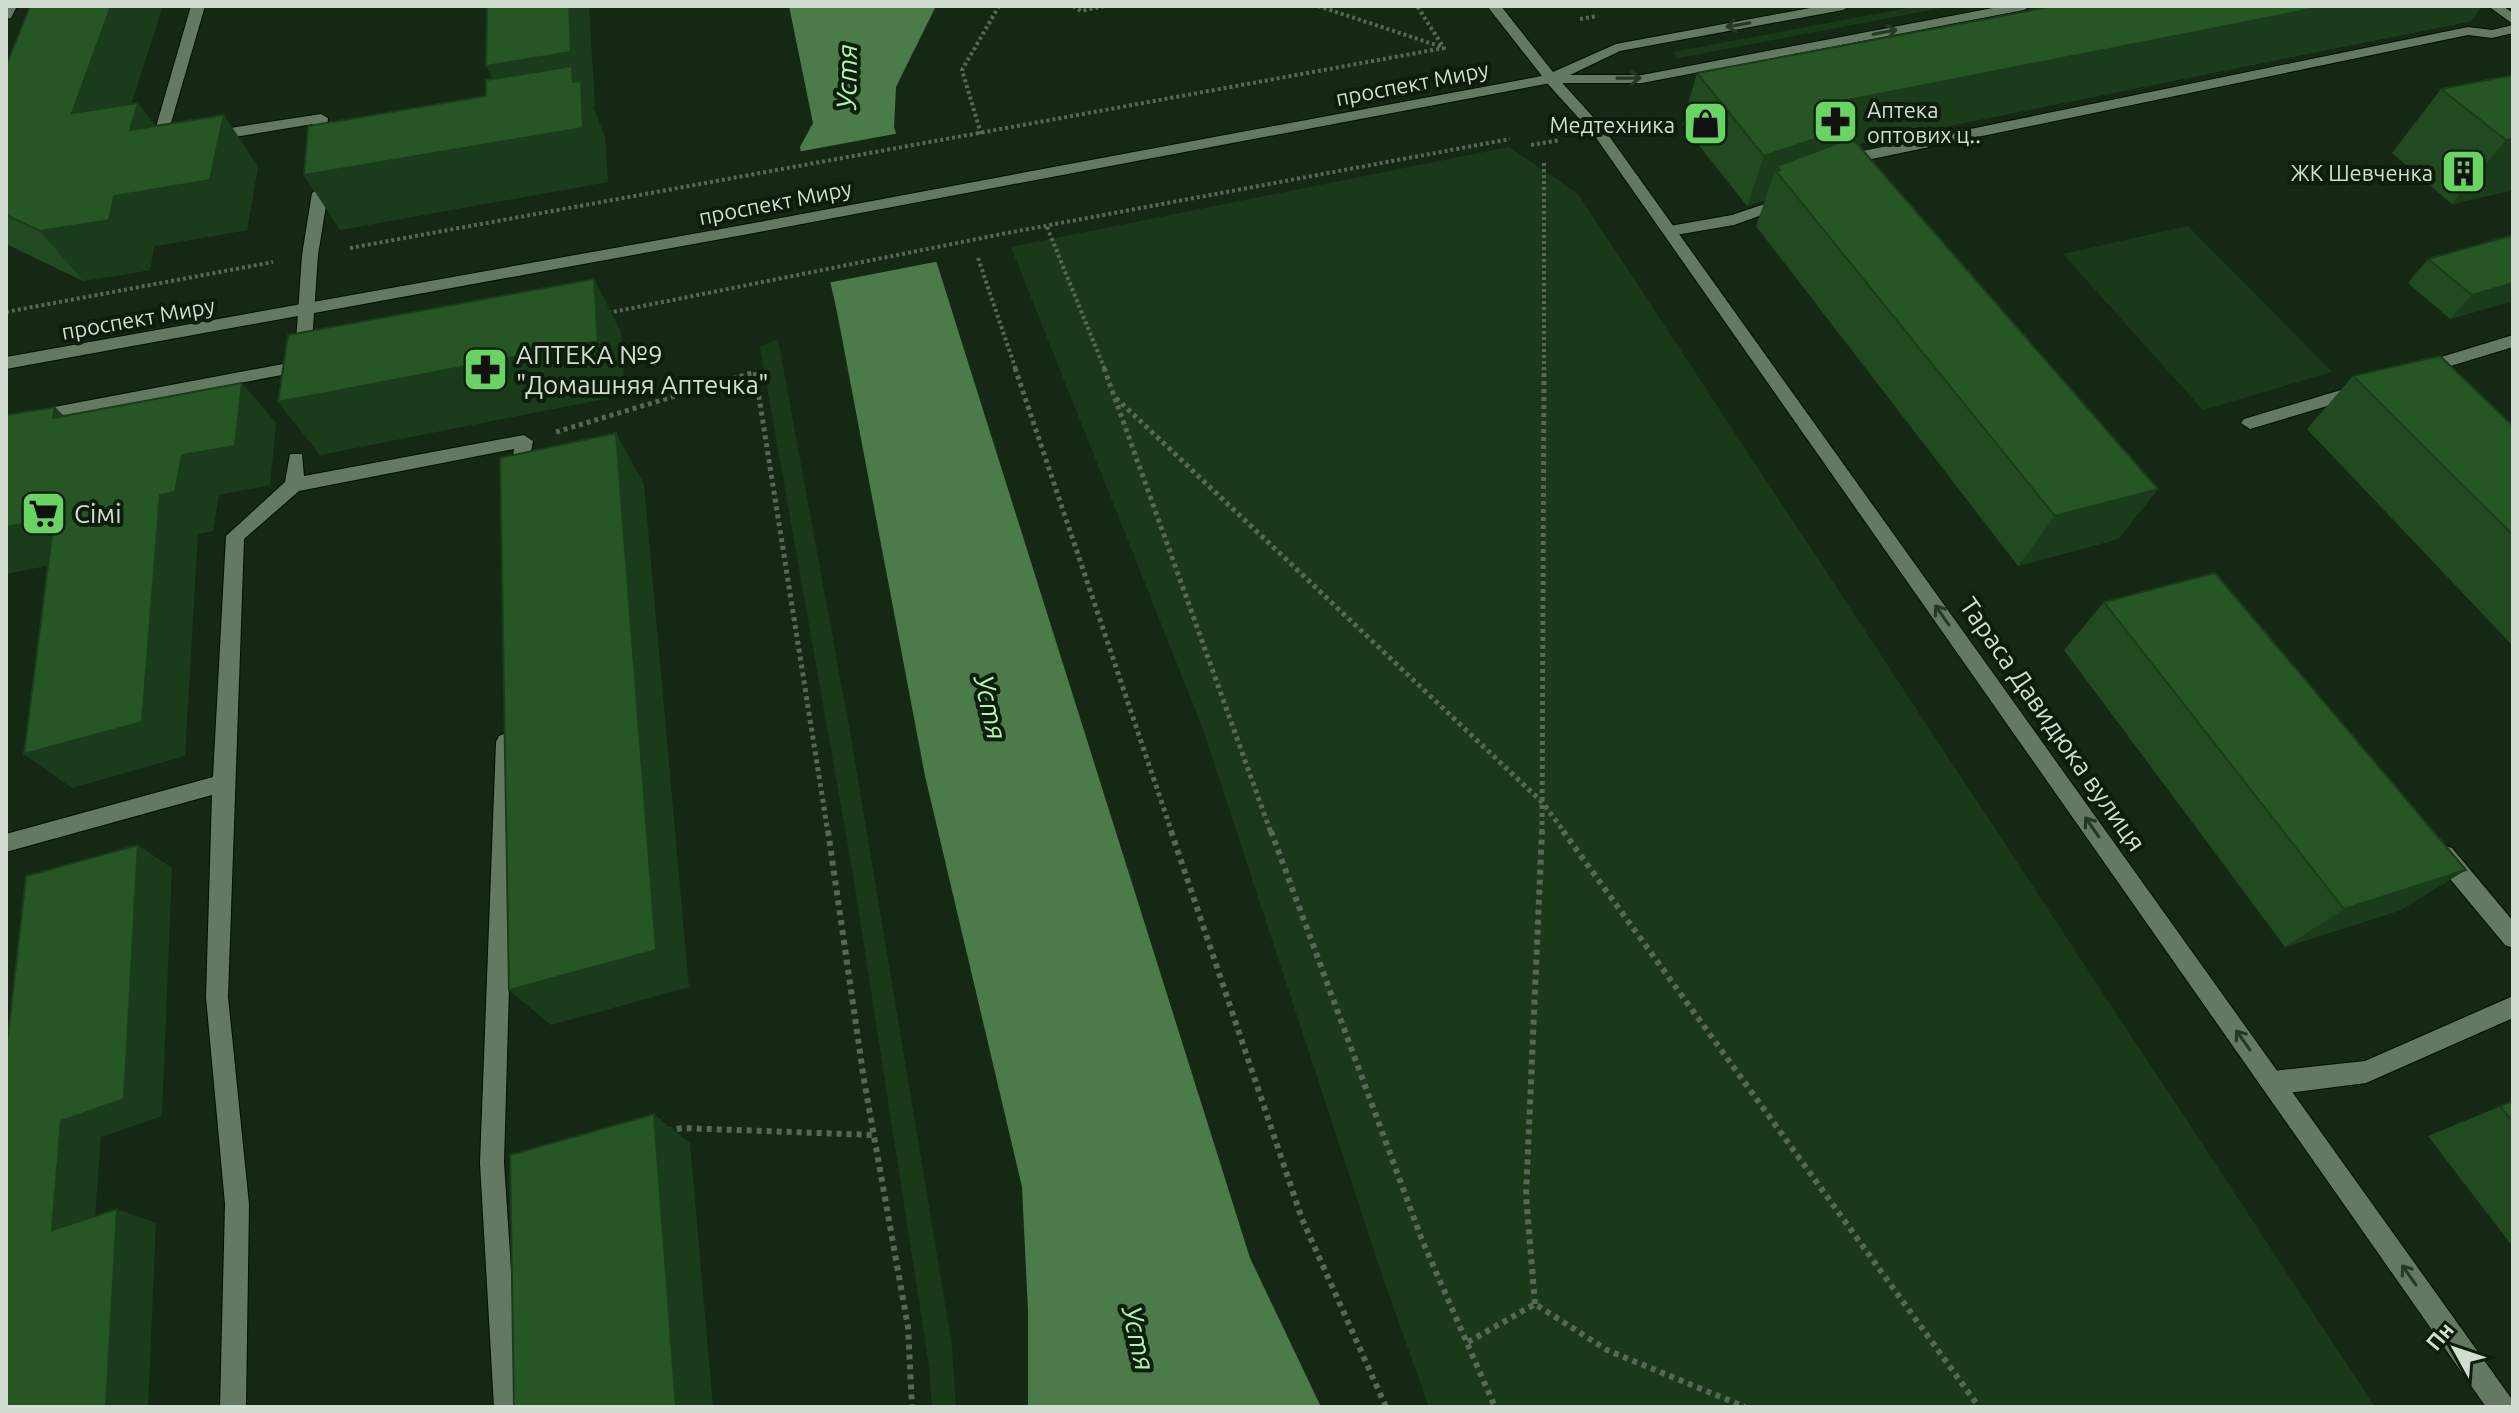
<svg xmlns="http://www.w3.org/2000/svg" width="2519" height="1413" font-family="Ubuntu,sans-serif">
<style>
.green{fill:#1a3918}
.water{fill:#4b7b48}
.pier{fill:#152814}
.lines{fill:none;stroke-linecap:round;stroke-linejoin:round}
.service-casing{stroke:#021002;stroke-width:2}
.minor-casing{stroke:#021002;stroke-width:2}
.tertiary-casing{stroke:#021002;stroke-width:2}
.path-far2{stroke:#586857;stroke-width:4;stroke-dasharray:3 3;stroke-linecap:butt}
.path-far1{stroke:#586857;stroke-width:5;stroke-dasharray:4 4;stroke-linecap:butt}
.path{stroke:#586857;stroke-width:6;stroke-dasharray:5 5;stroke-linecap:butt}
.service{fill:#637961;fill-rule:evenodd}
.minor{fill:#637961;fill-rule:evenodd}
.tertiary{fill:#637961;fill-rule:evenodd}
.wall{fill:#224a20}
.shaded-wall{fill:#1b3c1a}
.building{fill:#275625;stroke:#1b3c1a;stroke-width:2}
.oneway{stroke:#263925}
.labels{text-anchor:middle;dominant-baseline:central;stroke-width:8;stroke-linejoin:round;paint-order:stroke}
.far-street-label{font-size:22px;fill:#d1ddd0;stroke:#0c1e0b}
.far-poi-label{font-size:22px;fill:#d1ddd0;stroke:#0c1e0b;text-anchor:end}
.poi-label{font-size:26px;fill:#d1ddd0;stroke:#0c1e0b;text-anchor:start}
.street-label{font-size:26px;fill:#d1ddd0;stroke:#0c1e0b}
.water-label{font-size:28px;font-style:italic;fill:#aff6aa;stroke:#0c1e0b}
</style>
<rect width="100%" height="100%" fill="#152814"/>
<path class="green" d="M1919,6H1952L1678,58L1673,52Z
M1509,147L1578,194L2375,1407H1429L1382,1275L1203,729L1011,247Z
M2188,226L2332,372L2203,410L2063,254Z
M778,339L852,743L952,1346L956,1407H932L929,1366L853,874L760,347Z"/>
<path class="water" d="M789,6H936L896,87L894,127L1250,1258L1321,1407H1028V1311L1022,1187L925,776L837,312L800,147L813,123Z"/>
<path class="pier" d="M900,133L940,261L827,283L797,152Z"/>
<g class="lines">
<defs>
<path id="service" d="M191,6H205L166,140L170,144L158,149L151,144Z
M2513,25V33L2492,38L2468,35L1843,165L1836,160L1843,155L2468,27L2492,30Z
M321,114L328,118L326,150L319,155L312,150L313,124L210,141L203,136L210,131Z
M320,188L328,193L318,255L311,356L306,361L310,366L308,370L6,428V416L299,361L295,356L302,255L312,193Z
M1785,197L1793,202L1790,205L1734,225L1670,236L1662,231L1670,226L1732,215Z
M2513,335V347L2421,375L2413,369L2415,365Z
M2361,384L2370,390L2367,394L2250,429L2241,423L2244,419Z
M524,435L533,441L525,483L519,485L510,478L514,449L299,491L244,539L228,997L249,1204L246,1407H220L225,1204L206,997L212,795L6,852V834L213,777L226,536L285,482L290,454H302L304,476Z
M506,733L513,736L516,742L504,1163L520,1407H494L480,1163L496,742L499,736Z
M2444,845L2452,848L2513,921V948L2505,945L2436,862L2433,855L2436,848Z
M2513,996V1018L2366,1083L2273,1095L2265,1091L2261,1083L2265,1075L2273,1071L2365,1061Z"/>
<path id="minor" d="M6,6H17L11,18L6,19Z
M2488,6H2503L2513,13V24Z
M1551,75L1556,76L1604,129L2511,1398L2513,1407H2486L1594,135L1546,82V76Z"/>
<path id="tertiary" d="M1487,6H1501L1553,72L1616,44L1821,6H1850L1843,10L1620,51L1570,75H1642L2003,6H2031L2024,10L1642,83H1551L754,233L6,369V357L754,223L1542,76Z"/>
</defs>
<use href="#service" class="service-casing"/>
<use href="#minor" class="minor-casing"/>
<use href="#tertiary" class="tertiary-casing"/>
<path class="path-far2" d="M1073,6L1081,11L1105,6
M1318,6L1442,47
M1580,19L1598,16
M1637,125L1667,124
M981,134L962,70L999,6
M1531,145L1560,140
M1047,227L1105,370
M350,248L1444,48L1417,6
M978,258L1016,370
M6,312L273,262
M608,313L1007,233L1510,139
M1544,370V160"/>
<path class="path-far1" d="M1015,368L1172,833
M1104,368L1271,833
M1116,398L1543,803L1565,833
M556,432L755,372L828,833
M1542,833L1544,368"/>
<path class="path" d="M828,831L864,1080L908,1327L912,1407
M1171,831L1302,1219L1386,1407
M1271,831L1422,1240L1495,1407
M1563,831L1979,1407
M667,1131L682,1128L874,1135
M1535,1304L1526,1196L1542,831
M1468,1342L1535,1304L1607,1350L1745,1407"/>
<use href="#service" class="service"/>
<use href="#minor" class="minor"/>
<use href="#tertiary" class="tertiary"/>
</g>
<path class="wall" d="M2055,6H2482L2471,21L1857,144L2158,489L2118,539L2018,566L1756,226L1765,200L1747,206L1682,124L1697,73Z
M6,66L131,104L138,103L155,126L258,166L247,230L154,246L150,270L83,281L6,244Z
M2513,75V190L2452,204L2392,153L2441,89Z
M2513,235V301L2450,319L2408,283L2428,259Z
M2353,376L2513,426V646L2307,429Z
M2104,602L2401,910L2285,947L2064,650Z
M2513,1101V1247L2428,1136Z"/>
<path class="shaded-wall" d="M111,6H163L112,163L72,113Z
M569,6H589L595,107H593L605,136L608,182L340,230L304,175L514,121L486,66Z
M2327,6H2482L2471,21L1830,150L1780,170L1777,166L1765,200L1747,206L1764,156L1818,106Z
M138,103L175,153L130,130Z
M224,115L258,166L247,230L154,246L150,270L83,281L40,231L114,196Z
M2513,139V190L2452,204L2506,140Z
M594,279L621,332L625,395L320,455L278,402Z
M2513,283V301L2450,319L2472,295Z
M242,383L276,423L270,485L219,495L213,531L198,534L185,756L72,788L24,754L160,495L182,455Z
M55,407L95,447L53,418Z
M616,433L644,484L689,987L551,1025L509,990Z
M2158,489L2118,539L2018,566L2055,516Z
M54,518L96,556L6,574V527Z
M138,845L172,868L162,1116L101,1137L93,1243L52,1230L61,1121Z
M2466,870L2401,910L2285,947L2344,909Z
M654,1114L690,1143L713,1407H676Z
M117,1209L156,1223L148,1407H106Z"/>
<path class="building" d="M30,6H111L72,113L138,103L130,130L224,115L210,180L114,196L109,220L40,231L6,215V66Z
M487,6H569L571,52L486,66Z
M2055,6H2327L1818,106L1838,128L1836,132L1764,156L1697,73Z
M572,66L573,82L581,81L583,128L304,175L308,126L486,96V80Z
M2513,75V139L2506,140L2441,89Z
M1852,138L2158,489L2055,516L1776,171L1780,170L1777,166Z
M2513,235V283L2472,295L2428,259Z
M594,279L598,341L278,402L288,335Z
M2440,356L2513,426V535L2353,376Z
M242,383L235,446L182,455L175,492L160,495L142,722L24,754L54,518L6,527V415L55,407L53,418Z
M616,433L656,950L509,990L500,458Z
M2215,573L2466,870L2344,909L2104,602Z
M138,845L124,1099L61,1121L52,1230L117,1209L106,1407H6V1053L26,876Z
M2513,1101V1122L2500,1106Z
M654,1114L676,1407H514L510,1155Z"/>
<defs><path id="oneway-shaft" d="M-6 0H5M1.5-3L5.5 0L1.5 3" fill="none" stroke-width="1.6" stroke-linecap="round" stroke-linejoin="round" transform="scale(2)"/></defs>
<g class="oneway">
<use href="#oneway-shaft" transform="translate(1738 25) rotate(170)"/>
<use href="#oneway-shaft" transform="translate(1885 32) rotate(-11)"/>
<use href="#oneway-shaft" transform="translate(1629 78) rotate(-1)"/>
<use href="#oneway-shaft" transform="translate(1942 615) rotate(-125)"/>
<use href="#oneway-shaft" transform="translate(2092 827) rotate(-125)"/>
<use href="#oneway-shaft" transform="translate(2243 1040) rotate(-125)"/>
<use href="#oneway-shaft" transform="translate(2409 1275) rotate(-125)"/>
</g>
<defs>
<symbol id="pharmacy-square" viewBox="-11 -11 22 22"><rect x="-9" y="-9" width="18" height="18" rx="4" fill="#69d464" stroke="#0c1e0b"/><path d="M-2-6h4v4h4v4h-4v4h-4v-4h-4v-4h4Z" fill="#111"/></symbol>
<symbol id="shop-square" viewBox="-11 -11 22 22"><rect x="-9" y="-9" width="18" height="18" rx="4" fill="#69d464" stroke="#0c1e0b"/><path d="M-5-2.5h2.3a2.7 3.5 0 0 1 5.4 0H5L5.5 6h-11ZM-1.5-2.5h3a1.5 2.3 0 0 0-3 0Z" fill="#111"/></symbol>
<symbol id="building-square" viewBox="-11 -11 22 22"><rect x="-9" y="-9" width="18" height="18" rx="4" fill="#69d464" stroke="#0c1e0b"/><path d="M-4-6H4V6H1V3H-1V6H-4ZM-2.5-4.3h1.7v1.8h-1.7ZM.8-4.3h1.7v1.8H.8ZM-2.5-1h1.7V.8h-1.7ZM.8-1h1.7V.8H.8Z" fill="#111"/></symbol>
<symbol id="supermarket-square" viewBox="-11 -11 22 22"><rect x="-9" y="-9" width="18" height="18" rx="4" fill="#69d464" stroke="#0c1e0b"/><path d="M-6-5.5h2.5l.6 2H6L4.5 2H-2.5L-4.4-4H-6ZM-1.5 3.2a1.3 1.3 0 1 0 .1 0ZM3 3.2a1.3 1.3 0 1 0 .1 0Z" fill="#111"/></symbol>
</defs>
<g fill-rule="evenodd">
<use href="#pharmacy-square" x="1810" y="96" width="51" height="51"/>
<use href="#shop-square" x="1680" y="98" width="51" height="51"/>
<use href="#building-square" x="2438" y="146" width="51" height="51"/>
<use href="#pharmacy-square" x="460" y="344" width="51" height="51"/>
<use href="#supermarket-square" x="18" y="488" width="51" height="51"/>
</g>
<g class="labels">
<g class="far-street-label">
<text transform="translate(1412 83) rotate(-11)">проспект Миру</text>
<text transform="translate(775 202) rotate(-11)">проспект Миру</text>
<text transform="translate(138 318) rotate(-10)">проспект Миру</text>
</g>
<g class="far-poi-label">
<text x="1867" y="109" text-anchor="start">Аптека<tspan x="1867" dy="25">оптових ц‥</tspan></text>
<text x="1675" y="124">Медтехника</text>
<text x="2433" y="172">ЖК Шевченка</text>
</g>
<g class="poi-label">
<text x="516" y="354">АПТЕКА №9<tspan x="516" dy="30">"Домашняя Аптечка"</tspan></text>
<text x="74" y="513">Сімі</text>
</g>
<g class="street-label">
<text transform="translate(2053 724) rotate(55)">Тараса Давидюка вулиця</text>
</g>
<g class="water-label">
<text transform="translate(846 77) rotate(-89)">Устя</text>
<text transform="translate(991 707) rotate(77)">Устя</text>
<text transform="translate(1139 1338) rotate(77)">Устя</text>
</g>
</g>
<rect width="2519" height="1413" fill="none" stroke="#d1ddd0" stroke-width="16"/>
<g transform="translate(2455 1349) rotate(310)" stroke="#0c1e0b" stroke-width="6" paint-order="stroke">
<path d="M0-6L14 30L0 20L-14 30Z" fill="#d1ddd0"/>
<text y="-12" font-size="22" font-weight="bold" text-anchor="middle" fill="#d1ddd0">Пн</text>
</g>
</svg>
